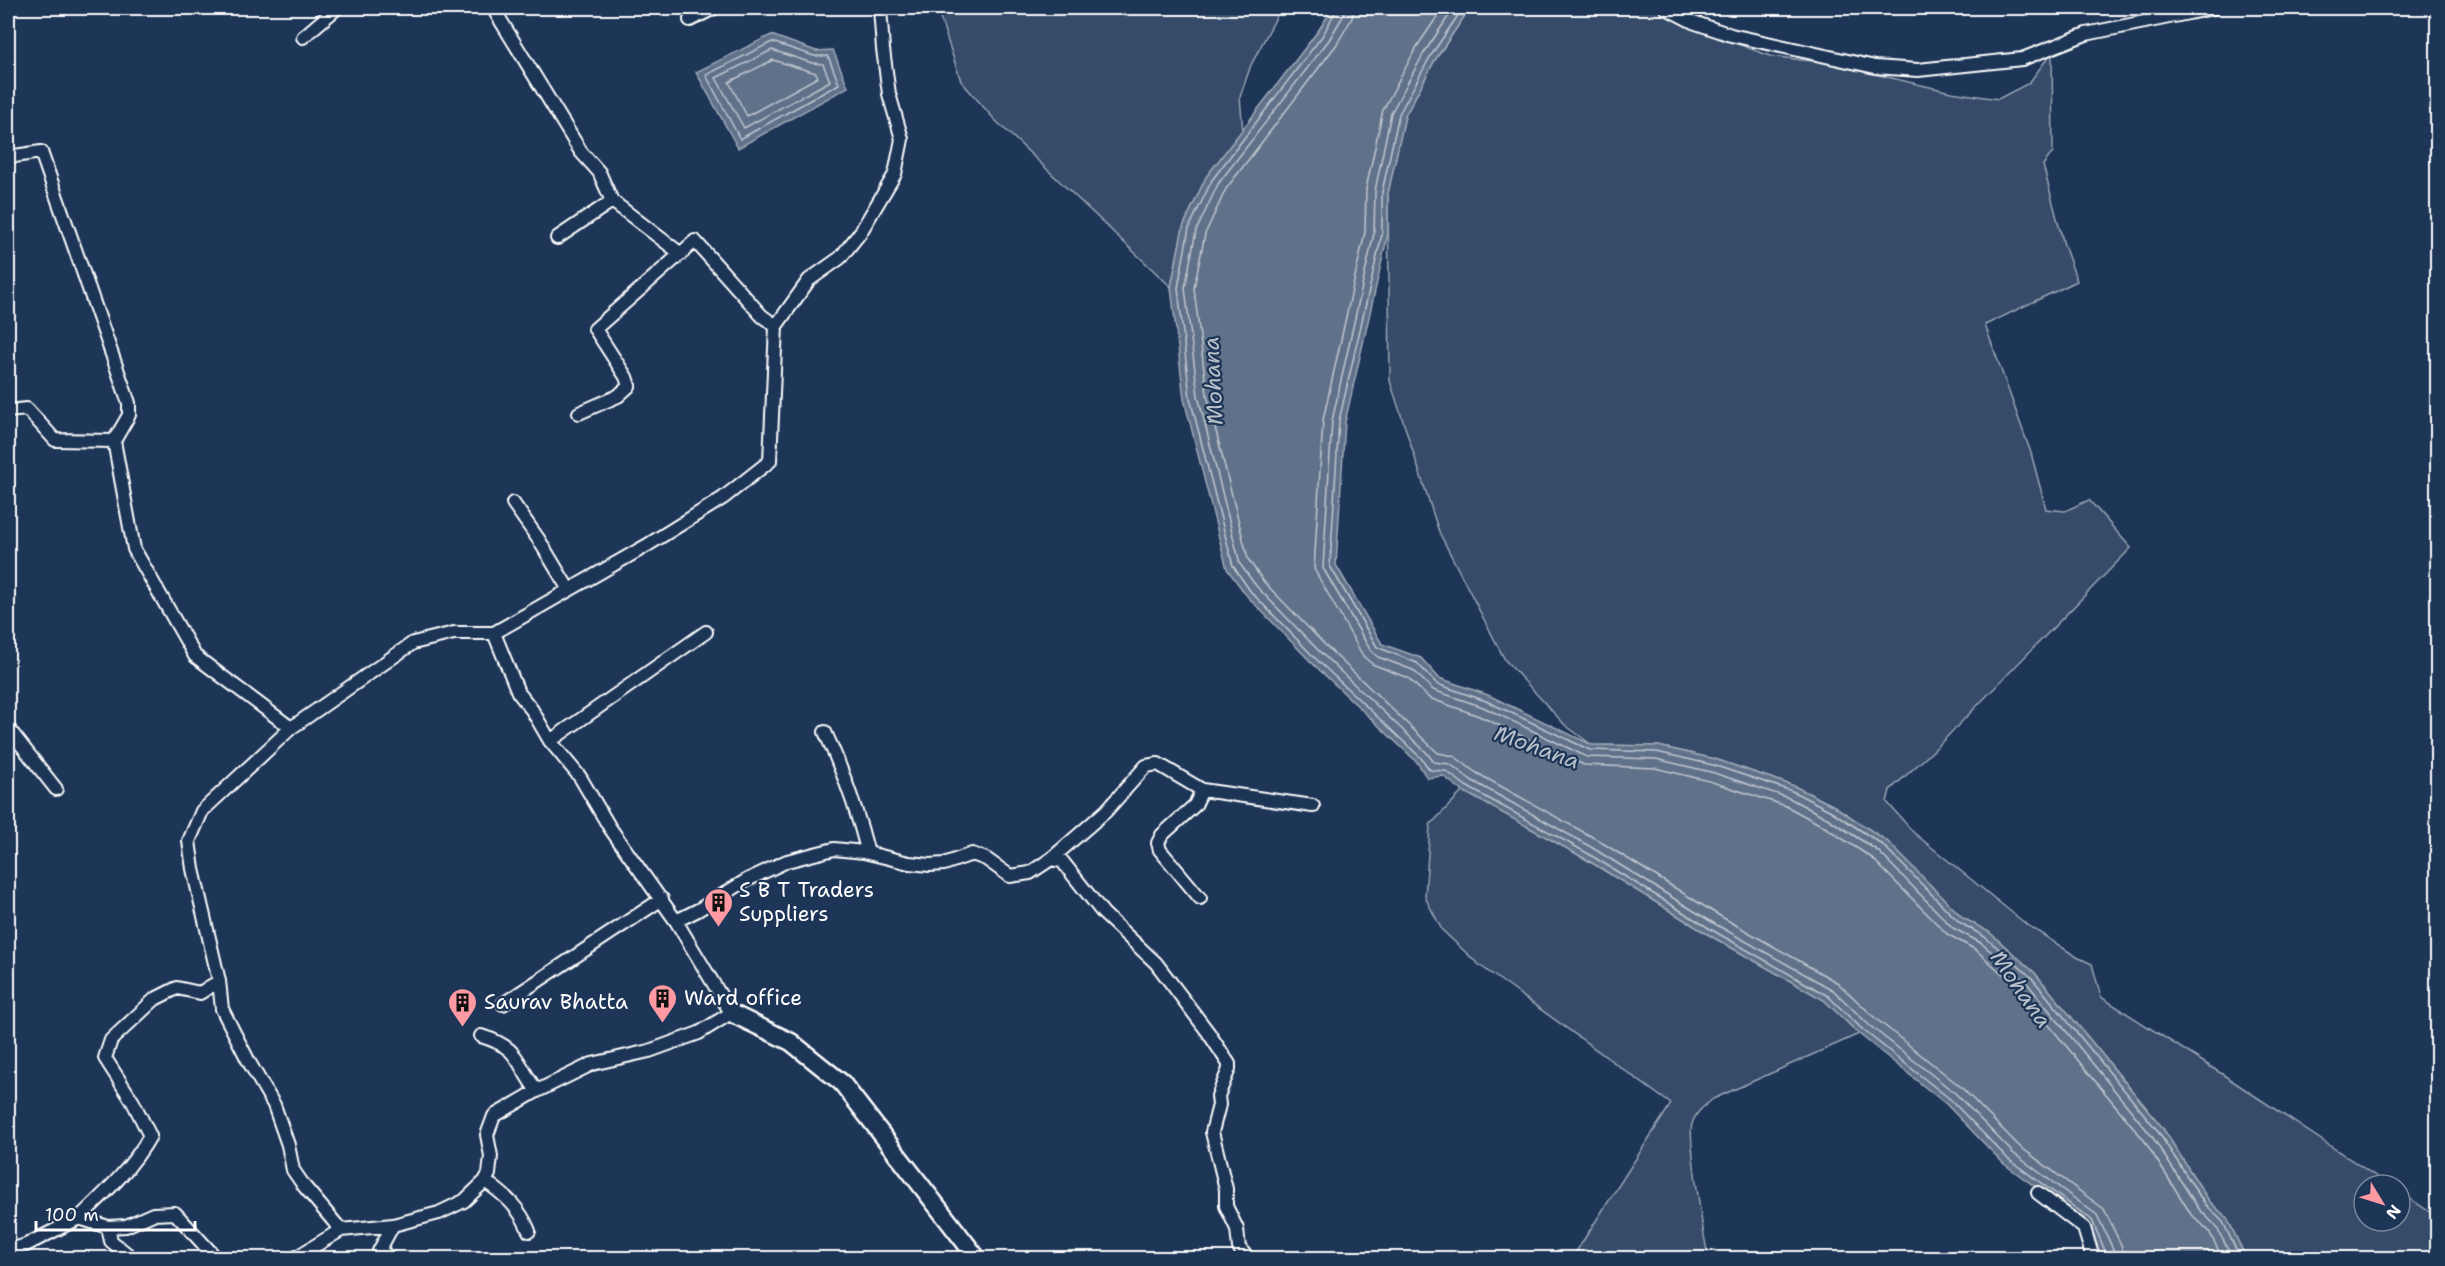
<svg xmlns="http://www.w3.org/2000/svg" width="2445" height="1266" font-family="'Shantell Sans',sans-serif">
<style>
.green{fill:#364b69;stroke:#9aa5b4;stroke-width:1.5}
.water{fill:#617289;stroke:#a0aab8;stroke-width:1.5}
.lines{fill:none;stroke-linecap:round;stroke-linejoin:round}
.shore{stroke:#c0c7d0;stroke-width:1.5}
.minor-casing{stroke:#fff;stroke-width:16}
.secondary-casing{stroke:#fff;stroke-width:21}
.minor{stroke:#1d3557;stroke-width:12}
.secondary{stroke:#1d3557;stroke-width:16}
.labels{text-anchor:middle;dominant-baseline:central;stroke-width:4.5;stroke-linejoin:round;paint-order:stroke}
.poi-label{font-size:21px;fill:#fff;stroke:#1d3557;text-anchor:start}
.water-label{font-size:22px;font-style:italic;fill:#b8c0ca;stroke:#1d3557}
</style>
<rect width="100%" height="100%" fill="#1d3557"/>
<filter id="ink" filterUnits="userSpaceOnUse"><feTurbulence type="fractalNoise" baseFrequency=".0167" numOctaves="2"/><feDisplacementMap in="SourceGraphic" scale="12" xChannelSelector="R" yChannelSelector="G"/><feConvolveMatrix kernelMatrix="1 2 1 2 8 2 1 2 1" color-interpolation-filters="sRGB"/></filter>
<g filter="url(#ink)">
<path class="green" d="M937,8H1281L1251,65L1240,97L1243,131L1207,177L1183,227L1171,287L994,119L961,81Z
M1470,8H1659L1692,27L1770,56L1828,63L1951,92L1998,99L2029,83L2052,52L2053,152L2043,165L2064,245L2077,281L1985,325L2031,453L2046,509L2065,511L2089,500L2131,548L1934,750L1890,790L1887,802L1914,833L2026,924L2077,957L2092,964L2101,997L2222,1074L2389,1185H2364V1221H2400V1192L2437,1217V1258H2246L2227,1218L2209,1201L2162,1127L2035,973L1989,932L1963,918L1887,841L1834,806L1794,786L1715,759L1658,746L1592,745L1565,725L1505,660L1439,532L1390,381L1388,193L1405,116L1435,60Z
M1463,791L1584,858L1709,935L1824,1000L1859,1034L1713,1099C1704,1106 1695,1113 1692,1124C1688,1135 1704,1243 1709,1258H1572L1671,1104L1478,964L1442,930L1425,897L1430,825Z"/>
<path class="water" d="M1333,8H1470L1435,60L1405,116L1388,193V234L1345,422L1336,565L1382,644L1421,658L1439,678L1488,695L1592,745L1658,746L1715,759L1794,786L1834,806L1887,841L1963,918L1989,932L2035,973L2162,1127L2209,1201L2227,1218L2246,1258H2103L2088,1225L2004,1164L1946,1104L1859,1034L1824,1000L1709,935L1584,858L1463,791L1443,776L1427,778L1417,762L1311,662L1247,596L1227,569L1184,399L1171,287L1183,227L1206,177L1318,31Z
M771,35L816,51L833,50L848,87L738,148L696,72Z"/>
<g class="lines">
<path class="shore" d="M1337,8L1323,35L1212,180L1189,228L1178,288L1190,398L1233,566L1251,592L1315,658L1421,758L1430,770L1446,771L1466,786L1587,853L1712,930L1828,996L1863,1030L1950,1099L2008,1159L2092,1220L2108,1258
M1345,8L1343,16L1329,40L1218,184L1196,231L1185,288L1198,396L1240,564L1257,587L1320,652L1426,752L1434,762L1450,764L1471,780L1591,847L1715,924L1833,990L1869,1025L1955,1093L2013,1153L2097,1215L2114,1251L2115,1258
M1354,8L1352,18L1337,44L1226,189L1205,234L1194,288L1207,395L1248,559L1264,582L1326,646L1438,753L1454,756L1475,772L1596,839L1720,916L1838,983L1875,1018L1961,1087L2019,1146L2104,1209L2122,1247L2124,1258
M1443,8L1416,48L1383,110L1366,189L1365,232L1323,420L1314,569L1363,656L1372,664L1408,678L1429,698L1479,716L1584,765L1655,768L1709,781L1786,806L1823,826L1872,858L1947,934L1976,950L2019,989L2144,1140L2191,1214L2209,1231L2222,1258
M1454,8L1424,53L1391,113L1375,191L1374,233L1332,421L1323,568L1371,651L1378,657L1413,670L1433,690L1483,707L1587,757L1656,759L1711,772L1789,798L1827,818L1878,851L1953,928L1981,943L2026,982L2151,1135L2199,1209L2216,1226L2232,1258
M1463,8L1430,57L1399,114L1382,192V234L1339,421L1330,566L1377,647L1417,663L1437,684L1486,701L1590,750L1657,752L1713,765L1792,791L1831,811L1883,845L1959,922L1985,937L2031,977L2157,1130L2205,1204L2223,1222L2240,1258
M772,42L814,56H828L839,84L740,139L706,75Z
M772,50L812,63L823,64L830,81L744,128L716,78Z
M773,60L816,73L818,77L747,116L729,82Z"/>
<defs>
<path id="minor" d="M493,8L581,152L599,172L612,201
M1666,8L1693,22L1731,35L1875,67L1918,70L2022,59L2086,34L2213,8
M690,20L714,8
M303,37L337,8
M8,157L41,152L129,403V415L114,441L134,549L195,656L291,728
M557,238L612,201L681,254
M8,411L27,409L55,440L114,441
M579,413L618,396L629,386L626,377L595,329L695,241L762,316L776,326
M513,503L539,540L569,590
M494,633L646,546L723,498L770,461L776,326L809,280L840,258L860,233L895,174L902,139L889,94L883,49L880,8
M8,728L56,789
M825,732C843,771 857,810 868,853
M550,741L706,632
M1051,859L1062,861L1103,913L1156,963L1208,1032L1229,1064V1069L1218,1096L1219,1105L1212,1132L1226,1189V1206L1237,1229L1239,1248L1248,1258
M1200,898L1160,850L1158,843L1162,835L1195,805L1202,790
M219,981L222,1009L249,1062L274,1105L288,1145L293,1170L304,1186L341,1230
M503,1004L662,899
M481,1036C521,1048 515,1062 537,1091
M485,1181C505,1195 520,1208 529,1231
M2038,1193L2084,1228L2093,1258
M79,1218C105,1193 132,1168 150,1136L133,1102L105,1058L111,1040L155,999L177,988L200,993L219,981L193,869L189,841L202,811L291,728L413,643L454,633H494L518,692L532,710L550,741L580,777L610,828L676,921
M108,1227L111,1241L132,1258
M8,1251L26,1245L79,1218L108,1227L126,1226L153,1214L175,1213L216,1258
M295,1258L341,1230L393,1225L439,1213L464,1201L485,1181L489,1174L491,1156L487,1135L494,1116L537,1091L592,1064L649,1051L699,1033L731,1013L676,921L698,910L747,880L787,861L834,849L864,852L909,863L930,865L944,864L972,854L986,859L1010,876L1030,873L1051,859L1106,811L1146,766L1158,764L1202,790L1313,806
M391,1258L379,1251L393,1225"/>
<path id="secondary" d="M731,1013L791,1042L842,1083L977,1258"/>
</defs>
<use href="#minor" class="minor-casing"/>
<use href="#secondary" class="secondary-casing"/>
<use href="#minor" class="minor"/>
<use href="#secondary" class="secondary"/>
</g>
</g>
<defs>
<symbol id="building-pin" viewBox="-11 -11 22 30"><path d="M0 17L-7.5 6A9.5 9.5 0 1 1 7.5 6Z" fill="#ff9aa2" stroke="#1d3557"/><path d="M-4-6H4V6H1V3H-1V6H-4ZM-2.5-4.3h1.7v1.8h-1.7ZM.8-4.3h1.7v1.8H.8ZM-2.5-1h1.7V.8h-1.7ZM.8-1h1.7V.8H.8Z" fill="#111"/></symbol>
</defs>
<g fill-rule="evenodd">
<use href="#building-pin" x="702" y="886" width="33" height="45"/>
<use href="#building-pin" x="646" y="982" width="33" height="45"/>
<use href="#building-pin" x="446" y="986" width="33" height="45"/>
</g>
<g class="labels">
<g class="poi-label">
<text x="739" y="890">S B T Traders<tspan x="739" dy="24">Suppliers</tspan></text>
<text x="684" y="998">Ward office</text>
<text x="484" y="1002">Saurav Bhatta</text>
</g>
<g class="water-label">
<text transform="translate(1213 381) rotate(-93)">Mohana</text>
<text transform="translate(1537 747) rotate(20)">Mohana</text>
<text transform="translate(2021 989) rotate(55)">Mohana</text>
</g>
</g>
<rect width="2445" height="1266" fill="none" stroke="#1d3557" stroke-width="30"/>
<rect x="15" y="15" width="2415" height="1236" fill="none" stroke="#fff" stroke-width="2" filter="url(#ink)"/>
<g transform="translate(2382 1203) rotate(128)"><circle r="28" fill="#1d3557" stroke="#77869a" stroke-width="1.5"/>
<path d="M0-4.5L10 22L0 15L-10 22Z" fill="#ff9aa2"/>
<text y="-9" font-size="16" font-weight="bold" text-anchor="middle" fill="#ffffff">N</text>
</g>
<path d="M36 1221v9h159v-9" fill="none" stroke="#ffffff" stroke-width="3"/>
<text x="45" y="1221" font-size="18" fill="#ffffff" stroke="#1d3557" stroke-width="4.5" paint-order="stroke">100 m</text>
</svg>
